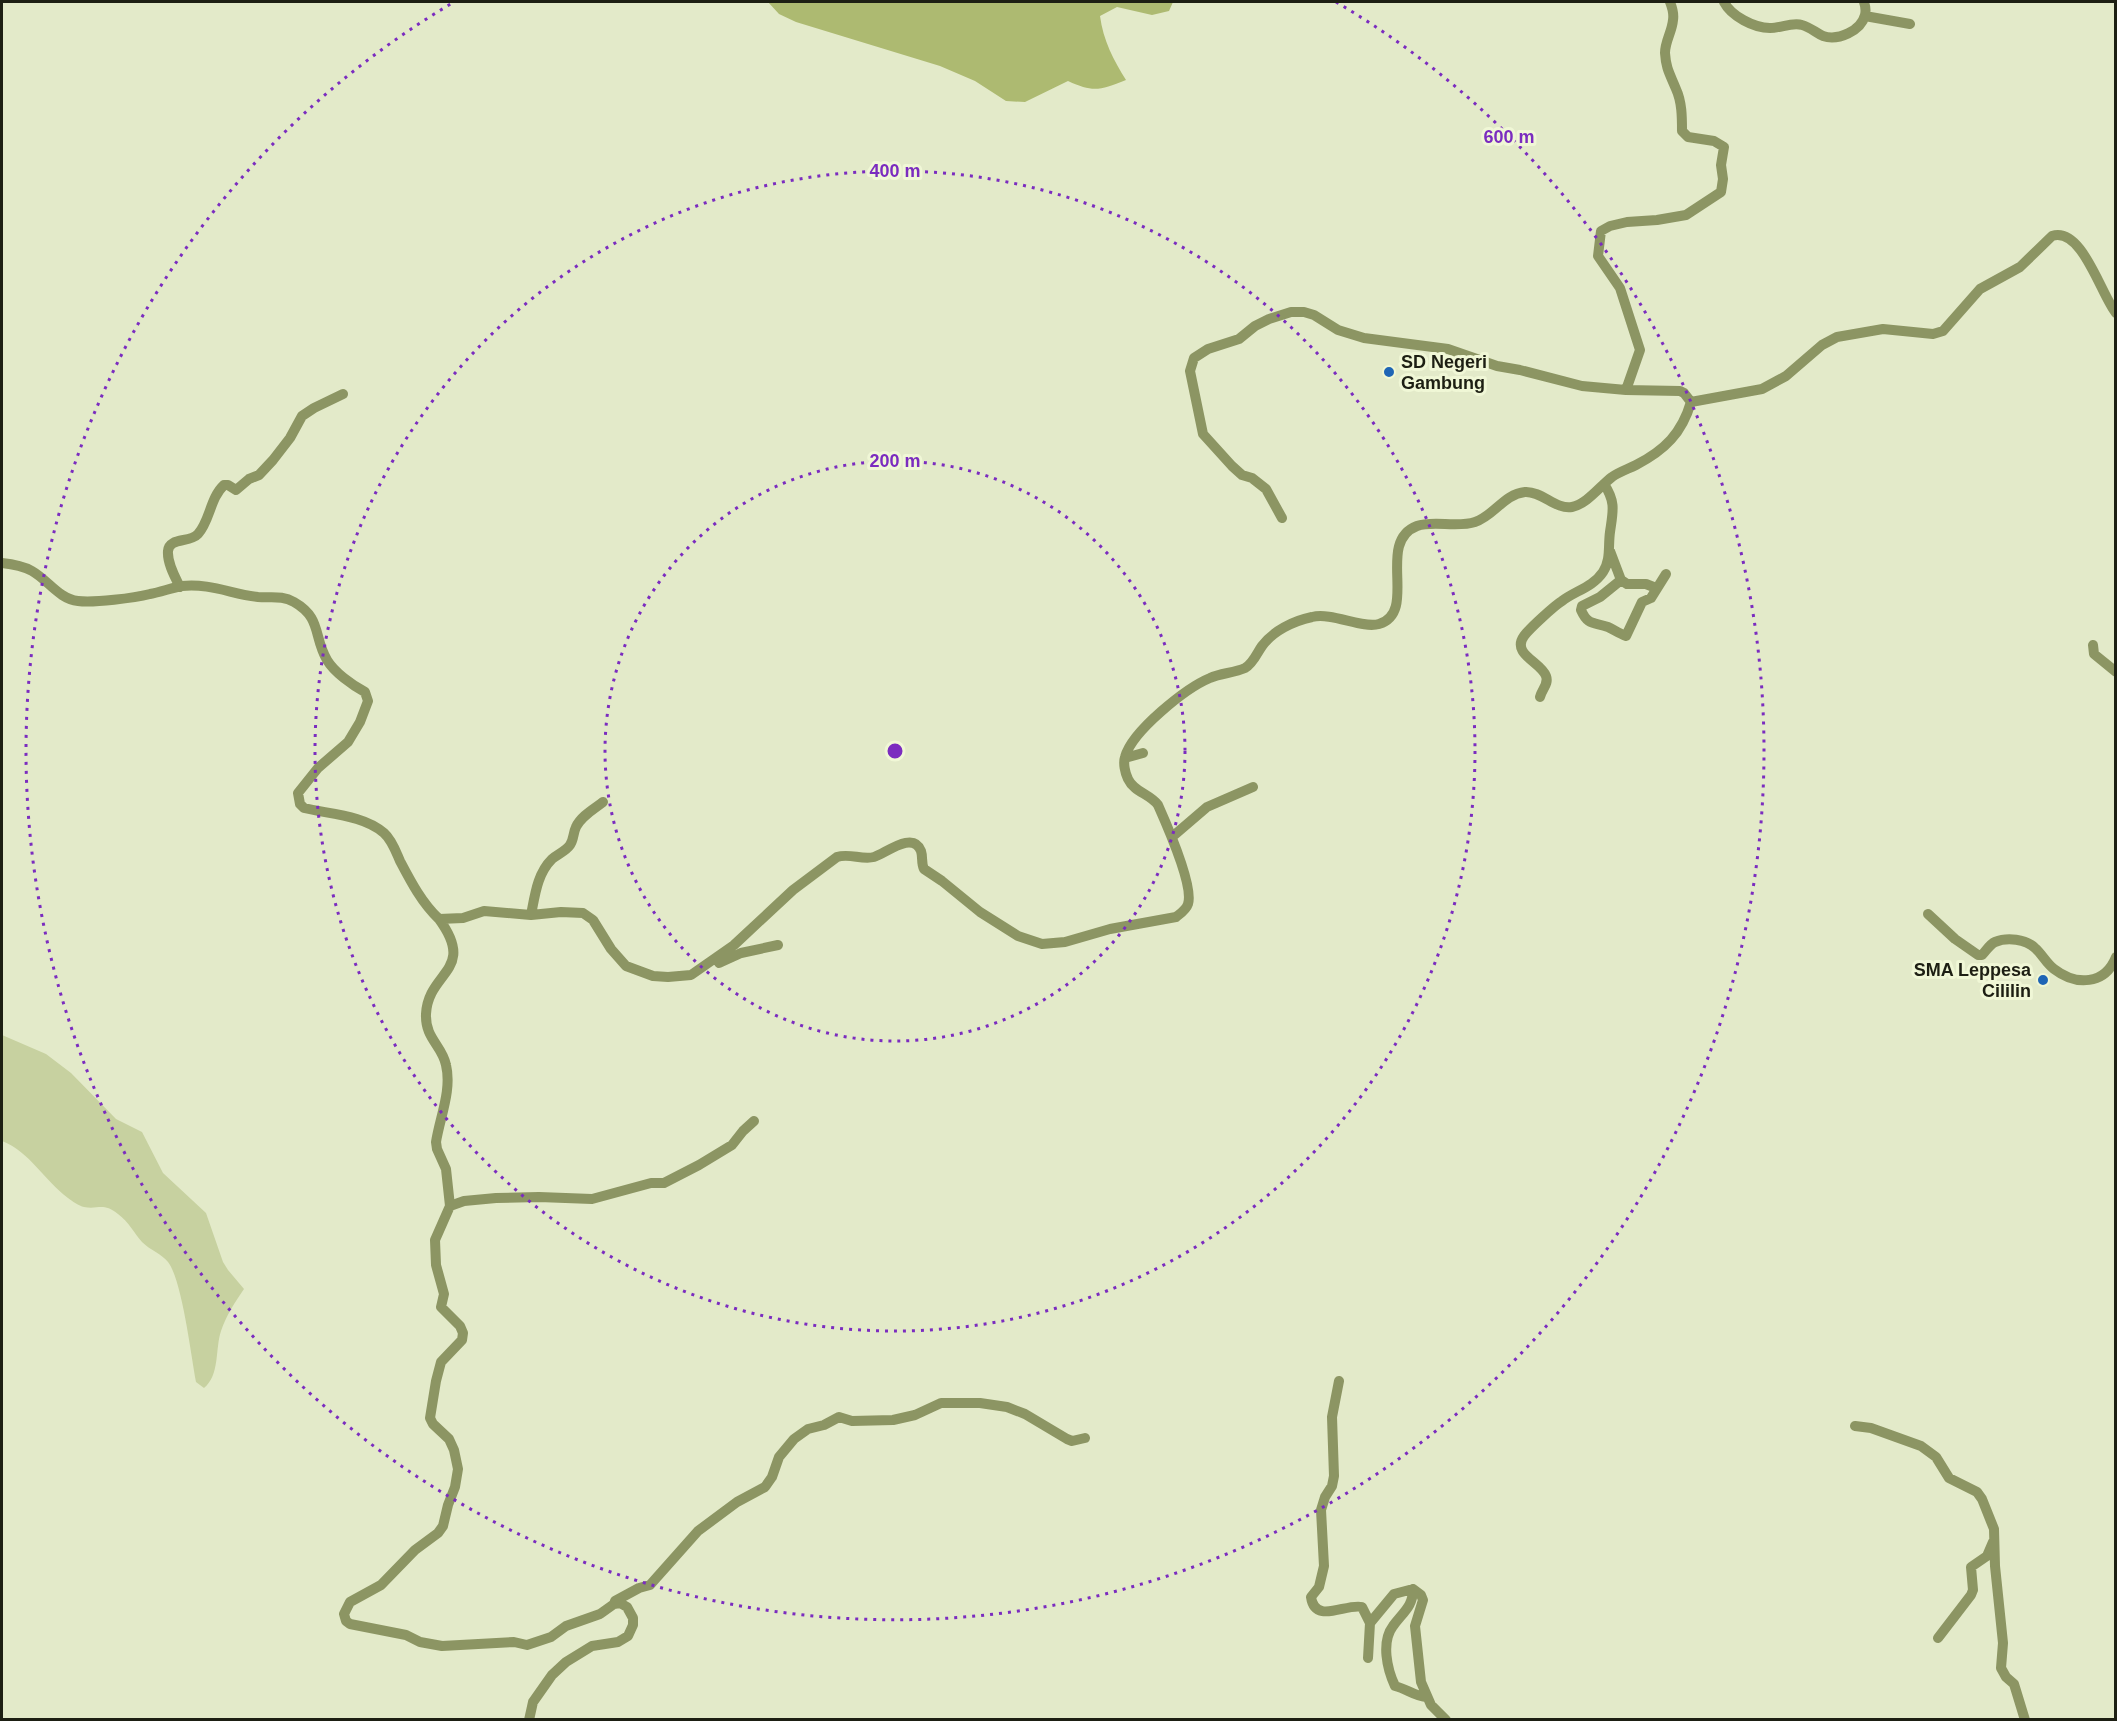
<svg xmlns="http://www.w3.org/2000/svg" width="2117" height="1721" font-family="Helvetica,sans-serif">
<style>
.green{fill:#c7d1a0}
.forest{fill:#adba71}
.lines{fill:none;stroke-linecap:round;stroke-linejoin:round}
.minor{stroke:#8c9563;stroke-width:10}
.ring{fill:none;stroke:#7b2cbf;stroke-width:3;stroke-dasharray:3 6}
.poi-dot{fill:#1e65b5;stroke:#f0f7d6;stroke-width:2}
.labels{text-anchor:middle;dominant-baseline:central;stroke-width:6;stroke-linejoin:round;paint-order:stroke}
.poi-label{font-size:18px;font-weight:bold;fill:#1d1f13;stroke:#f0f7d6;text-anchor:start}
.centre{fill:#7b2cbf;stroke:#f0f7d6;stroke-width:3}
.ring-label{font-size:18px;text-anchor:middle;font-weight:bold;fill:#7b2cbf;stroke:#f0f7d6;stroke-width:6;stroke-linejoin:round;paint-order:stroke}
</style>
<rect width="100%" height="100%" fill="#e3eac9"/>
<path class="green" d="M2,1035L46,1054L71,1073L116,1119L142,1132L163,1173L206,1213L223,1262L228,1270L244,1289C235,1302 226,1316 221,1331C215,1349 220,1375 204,1388L196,1382C191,1355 182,1280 168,1262C162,1254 150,1250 142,1242C134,1233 129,1222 118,1214C103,1202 98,1210 84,1207C79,1206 72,1201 68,1198C44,1180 30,1152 2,1141Z"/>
<path class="forest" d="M768,2H1173L1169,11L1152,15L1117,7L1100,16C1103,40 1114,61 1126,80C1100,90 1094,93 1068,81L1025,102L1006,101L975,81L940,66L796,22L779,14Z"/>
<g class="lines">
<path class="minor" d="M1670,2C1672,7 1674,14 1673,20C1672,32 1665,41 1665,53C1666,69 1670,74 1676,89C1682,102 1682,117 1682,131L1688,137L1714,141L1724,147L1721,165L1723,179L1721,192L1686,215L1657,220L1627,222L1610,226L1601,231L1598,256L1620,288L1640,350L1626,390L1680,391L1684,393L1691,402
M1724,2C1731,16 1754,28 1770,28C1781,28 1792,22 1802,25C1810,27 1816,33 1823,36C1838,41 1861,31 1865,15C1866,11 1865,5 1864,2
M1865,16L1910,24
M1691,402L1762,389L1786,376L1822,345L1837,337L1883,329L1933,334L1943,331L1980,289L2020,267L2052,236C2082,226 2101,295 2116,313
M1282,518L1266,489L1252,478L1242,475L1232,466L1203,434L1190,371L1194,358L1208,349L1239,339L1255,326L1269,319L1291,312H1304L1314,315L1338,330L1364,338L1448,349L1497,366L1520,370L1582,386L1626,390
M1610,551L1621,580L1600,597L1582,606L1581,610C1588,626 1594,622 1608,627C1614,630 1620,634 1626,636L1642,602L1651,598L1666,574
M2,563C12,564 23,566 32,571C48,580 59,599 78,601C94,603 134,598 150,594C161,592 171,588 182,586C209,583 232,594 258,597C272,598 282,595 294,602C322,618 313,636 327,660C334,672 352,685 365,692L368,701L360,722L348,742L318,768L298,793L300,804L304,808C328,814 364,815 384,833C392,840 396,852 400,861C411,882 422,903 439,919L463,918L484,911L531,915L561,912L583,913L593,920L611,949L626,966L653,976L668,977L691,975L734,945L793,890L837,857C849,853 862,860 874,857C885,854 913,830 921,851C923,857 921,863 924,869L942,881L980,912L1018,936L1042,944L1065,942L1110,929L1176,917C1181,913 1186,910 1188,904C1194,886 1166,823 1158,805C1150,794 1134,792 1128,779C1125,773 1123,763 1125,757C1132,731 1186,688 1210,678C1221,673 1234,673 1245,668C1253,664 1257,653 1262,646C1273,631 1293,621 1312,617C1332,612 1362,629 1379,624C1419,612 1375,542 1417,526C1433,520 1457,528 1475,522C1494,516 1504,494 1525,492C1542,491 1556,510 1572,507C1587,504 1600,486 1612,477C1619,472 1628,469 1636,465C1665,450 1682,433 1691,402
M1621,580L1627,584H1646L1656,588
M180,587C175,577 167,563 168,551C169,537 190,543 198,534C210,521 210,498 224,485H228L236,490L249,479L259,475L273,460L290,438L302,416L314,408L343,394
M2093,645L2094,654L2116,672
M1540,697C1542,689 1549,684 1546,676C1541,662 1511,654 1524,636C1529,629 1554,606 1562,601C1575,591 1593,587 1603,572C1611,560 1608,546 1610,532C1613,511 1616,502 1604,484
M1125,758L1143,753
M1172,837L1207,807L1253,787
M1928,914L1955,939L1978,955H1982C1986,951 1990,944 1995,942C2007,937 2026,939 2035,948C2042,954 2046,963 2054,969C2076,986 2105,985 2116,957
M531,915C535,895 537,874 552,859C558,854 566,851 570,845C574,839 573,833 576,827C581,816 594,809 603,802
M439,919C477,971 428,971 426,1014C425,1039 442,1045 446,1065C452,1090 440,1117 436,1142L437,1149L446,1169L450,1206L435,1240L436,1265L444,1294L441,1307L460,1326L463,1333L462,1340L441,1362L436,1381L430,1418L433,1424L449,1439L454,1450L458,1469L455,1487L448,1505L443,1526L438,1533L415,1550L381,1585L350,1602L344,1614L346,1621L350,1624L406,1635L420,1642L442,1646L514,1642L527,1645L551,1637L566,1626L600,1614L614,1604L620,1603L627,1607L633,1618V1625L628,1636L618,1642L592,1646L566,1662L552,1675L533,1702L529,1720
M719,963L741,953L778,945
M450,1206L464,1201L496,1198L539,1197L592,1199L651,1183H664L699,1165L732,1145L743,1131L754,1121
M1339,1381L1332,1417L1334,1476L1332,1486L1325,1497L1321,1510L1324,1566L1319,1587L1311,1597C1315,1625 1346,1603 1362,1607L1370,1623L1394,1594L1413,1589L1421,1595L1423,1600L1415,1626L1421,1682L1431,1705L1446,1720
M1855,1426L1871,1428L1921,1446L1936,1457L1949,1478L1977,1492L1982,1499L1994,1529L1995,1566L2003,1643L2001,1668L2006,1677L2014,1684L2025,1720
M1413,1589C1413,1607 1403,1612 1393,1626C1381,1642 1387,1669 1395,1686C1407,1689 1414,1696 1426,1697
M614,1604L615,1601L639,1588L650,1585L698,1531L737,1502L765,1487L772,1477L779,1457L794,1439L808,1429L824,1425L839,1417L852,1421L893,1420L915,1415L941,1403H980L1007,1407L1025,1414L1067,1439L1072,1441L1085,1438
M1938,1638L1971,1595L1973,1590L1971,1567L1987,1556L1993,1542
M1368,1658L1370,1623"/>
</g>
<g class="ring">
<circle cx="895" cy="751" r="290"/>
<circle cx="895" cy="751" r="580"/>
<path d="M1336 2A869 869 0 1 1 454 2"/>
</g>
<g class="poi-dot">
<circle cx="1389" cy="372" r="6"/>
<circle cx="2043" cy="980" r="6"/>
</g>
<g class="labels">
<g class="poi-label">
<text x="1401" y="362">SD Negeri<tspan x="1401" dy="21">Gambung</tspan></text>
<text x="2031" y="970" text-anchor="end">SMA Leppesa<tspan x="2031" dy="21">Cililin</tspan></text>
</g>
</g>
<circle cx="895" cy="751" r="9" class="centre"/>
<g class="ring-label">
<text x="1509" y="143">600 m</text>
<text x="895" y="177">400 m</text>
<text x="895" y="467">200 m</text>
</g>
<rect width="2117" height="1721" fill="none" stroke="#1d1f13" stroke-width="6"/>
</svg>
